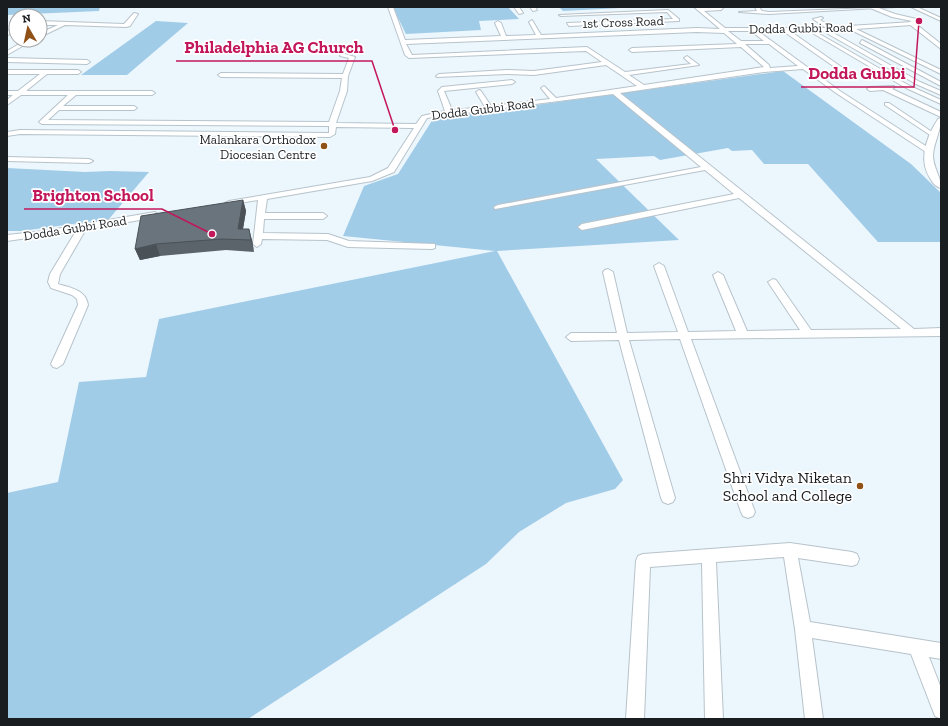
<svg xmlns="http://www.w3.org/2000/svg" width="948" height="726" font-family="'Zilla Slab',serif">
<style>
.green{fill:#a1cce8}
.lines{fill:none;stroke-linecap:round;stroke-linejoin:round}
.minor-casing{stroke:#b7c3cb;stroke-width:2}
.major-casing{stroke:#b7c3cb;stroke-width:2}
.minor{fill:#fff;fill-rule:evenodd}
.major{fill:#fff;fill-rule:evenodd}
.wall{fill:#5b646b}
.shaded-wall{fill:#4a5157}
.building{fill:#6a747c;stroke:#4a5157}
.poi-dot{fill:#905117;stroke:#fff;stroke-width:1.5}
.labels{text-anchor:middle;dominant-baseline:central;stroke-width:3.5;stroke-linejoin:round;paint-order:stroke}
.far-street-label{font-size:13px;fill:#191d20;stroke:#fff}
.far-poi-label{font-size:13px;fill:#191d20;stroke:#fff;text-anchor:end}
.poi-label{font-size:16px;fill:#191d20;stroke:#fff;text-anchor:end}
.leader{fill:none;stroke:#c2185b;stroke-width:1.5}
.callout-dot{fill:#c2185b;stroke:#fff;stroke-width:1.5}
.callout-label{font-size:17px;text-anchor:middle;font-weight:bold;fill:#c2185b;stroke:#fff;stroke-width:3.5;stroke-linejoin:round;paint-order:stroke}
</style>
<rect width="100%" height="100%" fill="#ecf6fd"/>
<path class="green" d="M7,7H100L99,11L7,15Z
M508,7L519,19L479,21L481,30L406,34L393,8Z
M559,7H640L563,11Z
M156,21L188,23L127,75H81Z
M783,71L911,164L941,193V242H878L808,164H764L752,150L732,151L728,148L660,160L654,156L596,159L679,240L497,251L623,480L615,489L566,503L519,532L486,564L248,719H7V493L58,482L79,382L146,377L159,319L495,251L343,236L364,186L398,174L433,119Z
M7,168L85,172L110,171L149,172L109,219L22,231H7Z"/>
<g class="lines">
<defs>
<path id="minor" d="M388,7H393L405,40L501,36L495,23L498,21L501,23L506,36L536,35L529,22L532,20L541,35L697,28L720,29L694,7L723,8L721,10L704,11L725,28H826L813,19L821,17L823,18L820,20L832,27L913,22L911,25L856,29L941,70V74L849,29L830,31L920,82L941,91V95L916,84L823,31L816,32L910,86L941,100V104L906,88L809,31H790L850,73V75H846L783,31H758L840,91L932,150V154H929L836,93L803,69L764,72L620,93L914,329L941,328V336L691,339L755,512L753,516L748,518L743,516L741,512L680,339L629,340L675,498L673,502L668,504L663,502L661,498L619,340L571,341L566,337L571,333H617L603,272L605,270L608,269L613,272L627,333L678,332L654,266L659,263L664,266L688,332L736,331L713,275L718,272L723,275L747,331L800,330L768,282L773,279L776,280L811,330L901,329L739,198L582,230L578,227L582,224L734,194L705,170L495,209L494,207L498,205L701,167L613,94L427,118L394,172L372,181L267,199L265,213H323L327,216L323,219H264L263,233L328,234L349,241L435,244V248L432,249L348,247L327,240L262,239L261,244L257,247L253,244L258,200L229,205L225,203L229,201L370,177L388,168L414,128L336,127L335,134L330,137L20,134L7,136V132L20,130L329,133V126L42,124L39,122L40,121L68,95H21L7,105V100L13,95H7V91H18L40,74H7V70H78L81,72L78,74H47L26,91H152L155,93L152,95H76L63,106H134L137,108L134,110H59L48,120L329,122L340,91L342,78L221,77L218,75L221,73L343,74L349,58L340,56L342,53L355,57L348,76L347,91L336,123L416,124L422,116L445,111L438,91L442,87L512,80L515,82L512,84L444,91L452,110L485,107L476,92L479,90L481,91L491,106L550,99L541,88L544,86L556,98L637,86L606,65L534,75L507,74L437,77L436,76L439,74L507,70L534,71L602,62L586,51L409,58L405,55ZM728,31H751L764,41H741ZM697,32L724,33L737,44L632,48L629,50L632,52L741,47L764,67L644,85L629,75L699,65L687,56L684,58L691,64L625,72L587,47L412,55L406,44ZM745,44H769L798,66L770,68L769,65Z
M514,7H519L523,13L519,14Z
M530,7H535L537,10L533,11Z
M755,7H759L762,11L769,12L896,7L769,14L739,12L757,11Z
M911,7H917L941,18V21Z
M668,10L679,19V21L569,26L567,23L673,19L667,12L561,16L559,15Z
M134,13L138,14L130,26L126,27L65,25L40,37V33L58,25H40V21L124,24Z
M16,28V32L7,35V31Z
M26,40H33L7,55V51Z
M862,40L941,82V86L860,43Z
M7,58L87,60L90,62L87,64L7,62Z
M894,86V88L892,89L941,112V117L883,90L870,91L867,89L870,87Z
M885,103H889L935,134L930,135L885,105Z
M7,157L89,159L93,161L89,163L7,161Z
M155,212L159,215L158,217L86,229L60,274L58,284C71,288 86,290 88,305L63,364L57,368L53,367L51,364L78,305L77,299L72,295L51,288L48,282L50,274L76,231L7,241V235L44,231Z
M790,543L852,552L857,554L859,559L857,564L852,566L798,558L810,622L941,643V659L929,657L941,688V719L935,716L911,654L812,638L823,719H805L795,629L784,557L716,562L723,719H705L702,563L650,567L644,719H626L636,561L638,556L643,554Z"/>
<path id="major" d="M868,7H876L895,14L921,20V22L916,24L941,44V49L909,24V22L912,21L892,17Z
M941,118C941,131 934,142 933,155C933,168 941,176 941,188C936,187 932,182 930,178C918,159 927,136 938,119Z"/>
</defs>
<use href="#minor" class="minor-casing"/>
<use href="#major" class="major-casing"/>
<use href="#minor" class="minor"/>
<use href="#major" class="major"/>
</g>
<path class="wall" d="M243,200L246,211L243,229L252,240L254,252L226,250L160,256L140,260L135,249Z"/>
<path class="shaded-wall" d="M243,200L246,211L241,240L238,229Z
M249,229L252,240L254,252L251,240Z
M156,244L160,256L140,260L135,249Z"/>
<path class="building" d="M243,200L238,229H249L251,240L222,239L156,244L135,249L141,216Z"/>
<g class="poi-dot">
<circle cx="324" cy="146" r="4"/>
<circle cx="860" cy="486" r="4"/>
</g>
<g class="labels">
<g class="far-street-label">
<text transform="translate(623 22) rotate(-2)">1st Cross Road</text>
<text transform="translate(801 28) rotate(-1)">Dodda Gubbi Road</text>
<text transform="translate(483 109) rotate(-7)">Dodda Gubbi Road</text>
<text transform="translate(75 228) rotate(-9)">Dodda Gubbi Road</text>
</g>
<g class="far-poi-label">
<text x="316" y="139">Malankara Orthodox<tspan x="316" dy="15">Diocesian Centre</tspan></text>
</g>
<g class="poi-label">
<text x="852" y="477">Shri Vidya Niketan<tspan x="852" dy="18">School and College</tspan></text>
</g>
</g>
<path class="leader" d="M395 130L372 61H176M919 21L914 87H801M212 234L162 209H24"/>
<g class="callout-dot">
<circle cx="395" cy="130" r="4"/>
<circle cx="919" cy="21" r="4"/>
<circle cx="212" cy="234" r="4"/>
</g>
<g class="callout-label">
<text x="274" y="53">Philadelphia AG Church</text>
<text x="857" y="79">Dodda Gubbi</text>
<text x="93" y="201">Brighton School</text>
</g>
<rect width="948" height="726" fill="none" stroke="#191d20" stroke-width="16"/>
<g transform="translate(28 28) rotate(351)"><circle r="19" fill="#ffffff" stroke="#a3a5a6"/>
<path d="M0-3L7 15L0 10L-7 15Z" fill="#905117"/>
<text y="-6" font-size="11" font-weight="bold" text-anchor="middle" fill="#191d20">N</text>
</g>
</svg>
